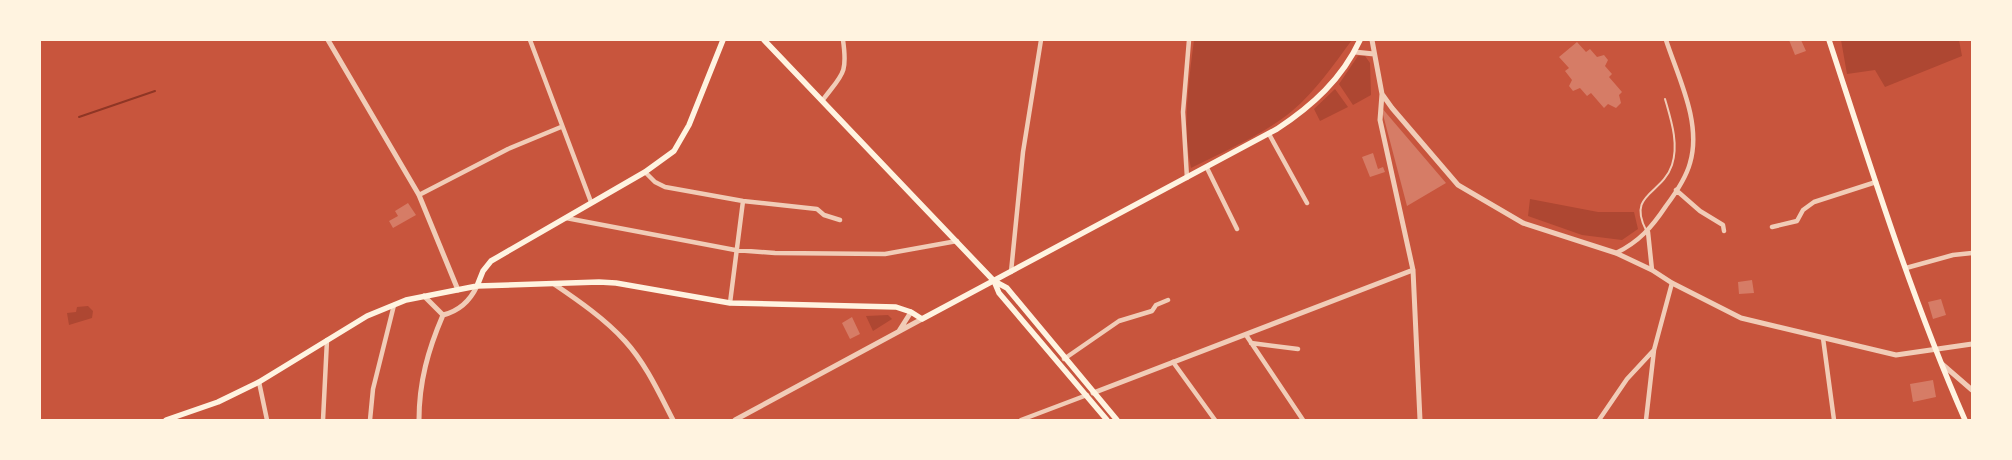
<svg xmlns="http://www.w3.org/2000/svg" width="2012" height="460" font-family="Montserrat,sans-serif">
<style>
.green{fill:#ae4732}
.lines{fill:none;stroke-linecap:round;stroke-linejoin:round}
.stream{stroke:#8f3625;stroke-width:2}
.building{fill:#d67c66}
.service{stroke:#f1ccb7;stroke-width:2}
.minor{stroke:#f1ccb7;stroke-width:4.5}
.tertiary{stroke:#f1ccb7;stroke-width:5}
.secondary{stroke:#fff3e0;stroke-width:5.5}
</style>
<rect width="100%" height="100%" fill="#c8553d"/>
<path class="green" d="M1194,40H1352C1334,64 1316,91 1292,111C1263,135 1225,151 1191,168C1182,129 1189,79 1194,40Z
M1841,40H1959L1962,56L1885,87L1875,70L1847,74Z
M1358,56H1365L1370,63L1371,95L1353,105L1339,84Z
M1335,89L1348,107L1320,121L1314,109Z
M1530,199L1598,212H1634L1638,229L1622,240L1582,235L1528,216Z
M88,306L93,311L92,318L69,325L67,313L76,312L77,307Z
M888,315L892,319L873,331L866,316Z"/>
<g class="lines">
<path class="stream" d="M79,117L155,91"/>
</g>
<path class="building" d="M1789,40H1801L1806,51L1795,55Z
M1577,42L1586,52L1590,49L1597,57L1604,55L1608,60L1605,66L1612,74L1609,77L1622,92L1619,95L1621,103L1616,108L1608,104L1604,108L1591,93L1587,96L1580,88L1573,91L1569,86L1572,80L1565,71L1569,68L1559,57Z
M1381,107L1446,183L1407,206Z
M1373,153L1378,169L1383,167L1385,172L1370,177L1362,157Z
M408,203L416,215L393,228L389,221L398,216L395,211Z
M1752,280L1754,293L1739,294L1738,282Z
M1941,299L1946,315L1933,319L1928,302Z
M852,317L860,334L850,339L842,323Z
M1933,380L1936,397L1913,402L1910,384Z"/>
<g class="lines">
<path class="service" d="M1646,230C1627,193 1662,195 1672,165C1679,143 1671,120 1665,99"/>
<path class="minor" d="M530,40L591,202
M822,101C842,74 848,75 843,40
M1269,134L1307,203
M1207,168L1237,229
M645,172L655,182L665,187L743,201L817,209L824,215L840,220
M1187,178L1183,112L1189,40
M1676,190L1700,211L1723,225L1724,231
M419,195L508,149L561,127
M566,218L735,250L775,253L885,254L957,241
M1772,227L1797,221L1803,210L1814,202L1876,182
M1648,232L1652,270
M1616,253C1639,242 1652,227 1666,206C1675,194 1686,178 1690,163C1702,123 1678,77 1666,40
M1906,268L1953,255L1972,253
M1011,272L1023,152L1041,40
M730,303L743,201
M1246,335L1303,420
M1823,338L1834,420
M1251,343L1298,349
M1064,359L1119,321L1152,311L1156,305L1168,300
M1173,362L1215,420
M259,382L267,420
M323,420L327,340
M370,420L373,389L394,305
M1021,420L1087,395
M1599,420L1627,379L1653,351
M1646,420L1654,350L1672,283"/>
<path class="tertiary" d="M328,40L419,195L458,290
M1372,40L1382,94L1392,108L1458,185L1523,223L1616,253L1652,270L1672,283L1741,318L1896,355L1972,344
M1355,52L1374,54
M1382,94L1380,120L1413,270L1420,420
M554,284C579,301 605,319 625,341C646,364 659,393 673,420
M424,296L443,315
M443,315C459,311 470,301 477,286
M899,331L911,312
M1942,364L1972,390
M1093,393L1413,270
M419,420C419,382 428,350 443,315
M735,420L922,319"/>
<path class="secondary" d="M764,40L994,281L1007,288L1117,420
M1829,40C1871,168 1911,297 1965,420
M994,281L999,293L1107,420
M477,286L483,271L491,261L645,172L674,151L689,125L723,40
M166,420L218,402L259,382L367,316L406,300L477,286L599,282L616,283L730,303L896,307L911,312L922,319L1277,129C1312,106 1342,79 1360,40"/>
</g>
<rect width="2012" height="460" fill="none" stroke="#fff3e0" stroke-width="82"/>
</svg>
